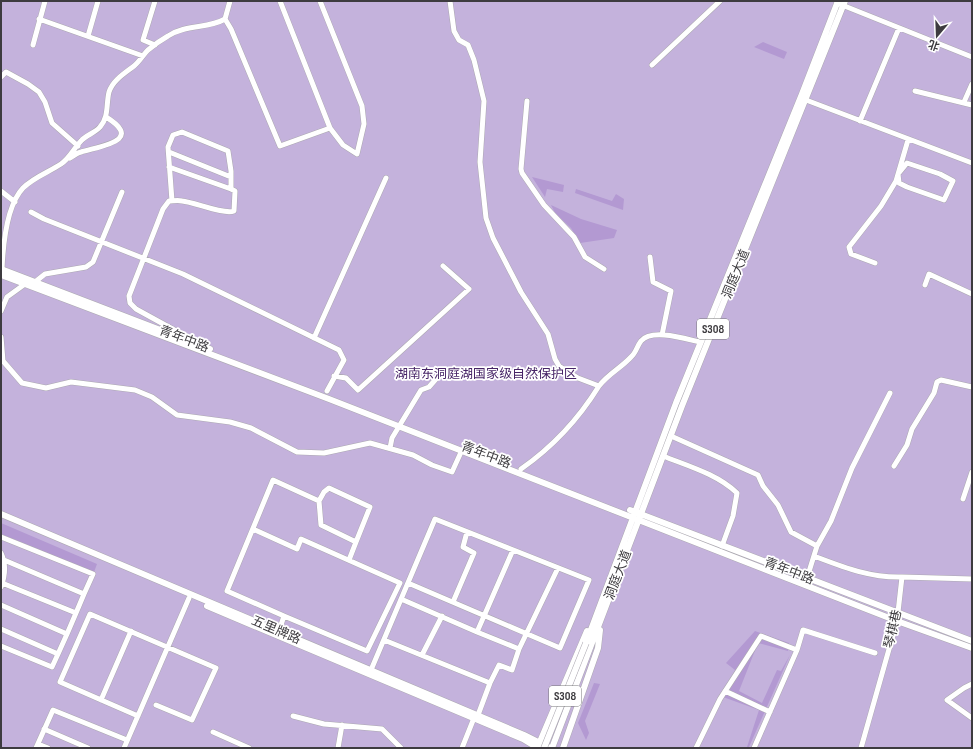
<svg xmlns="http://www.w3.org/2000/svg" width="973" height="749" font-family="'Sofia Sans Condensed','Noto Sans SC',sans-serif">
<style>
.green{fill:#c4b2dc}
.forest{fill:#b399d2}
.lines{fill:none;stroke-linecap:round;stroke-linejoin:round}
.minor-casing{stroke:#aca9b1;stroke-width:6}
.major-casing{stroke:#aca9b1;stroke-width:7}
.minor{stroke:#fff;stroke-width:5}
.major{stroke:#fff;stroke-width:6}
.major-bridge-casing{stroke:#aca9b1;stroke-width:7;stroke-linecap:butt}
.major-bridge{stroke:#fff;stroke-width:6}
.labels{text-anchor:middle;dominant-baseline:central;stroke-width:3.5;stroke-linejoin:round;paint-order:stroke}
.shield{fill:#fff;stroke:#777679;stroke-width:1}
.shield-label{font-size:12px;font-weight:bold;fill:#3d3b3f}
.street-label{font-size:13px;fill:#3d3b3f;stroke:#fff}
.park-label{font-size:13px;fill:#462366;stroke:#fff}
</style>
<rect width="100%" height="100%" fill="#e2dee6"/>
<path class="green" d="M1,1H972V748H1Z"/>
<path class="forest" d="M763,42L787,52L784,59L754,47Z
M532,177L564,185L563,192L547,189L545,197Z
M576,189L612,201L616,194L624,199L623,210L575,193Z
M551,205L581,219L617,230L614,238L580,243L571,228L555,213Z
M1,523L97,564L94,572L1,534Z
M755,631L789,643L788,651L758,643L739,691L762,703L777,670L781,671L790,655L749,747H747L759,710L723,697L735,670L726,663Z
M594,683L600,684L585,721L589,733L586,740L578,723Z"/>
<g class="lines">
<defs>
<path id="minor" d="M320,1L362,106L364,124L357,154L343,145L330,128
M450,1L454,31L459,40L468,45L474,60L484,101L480,162L486,218L493,238L521,292L548,334L555,359L559,366L578,378L599,386C578,420 554,446 521,469
M837,3L972,57
M39,19L143,56
M225,19L231,29L280,146L330,128L280,1
M88,36L98,1
M33,45L45,1
M155,45L143,40L155,1
M652,65L720,1
M1,77L6,72L28,84L39,92L45,102L52,123L78,146
M915,91L972,105
M806,100L972,163
M527,101L521,169L522,173L544,205L574,237L585,257L604,269
M964,102L972,84
M860,121L899,28
M169,152L231,177
M70,158C73,156 77,153 81,152C100,146 145,141 106,117
M907,163L940,174L953,181L944,200L907,187L899,183L898,174Z
M169,167L231,189
M1,191L15,202
M172,201L168,147L173,135L182,132L228,151L231,171V189L235,191L234,211C224,215 194,202 182,201C178,200 173,201 169,201L163,209L129,296L130,303L136,309L187,337V341
M31,212L44,219L183,274L339,350L344,360L327,391
M650,257L653,282L671,291L662,335
M875,263L851,254L849,247L881,206L896,181L908,140
M2,269C3,246 6,206 23,188C34,177 49,172 61,164C70,158 74,148 81,141C86,135 95,133 100,127C109,117 106,104 109,92C113,80 125,73 134,66C139,62 143,55 148,50C154,45 161,40 168,36C186,24 208,29 225,19L230,1
M35,282L45,274L86,267L93,262L122,192
M925,285L929,274L972,294
M1,311L7,297L25,284
M1,337L3,361L22,383L46,388L71,382L135,390L152,397L177,415L230,422L251,428L297,452L324,453L370,443L413,455L432,465L452,472L462,450
M314,338L386,178
M334,376L346,378L358,390L469,289L443,266
M599,386C608,374 621,368 631,357C636,353 637,346 641,341C652,328 686,339 700,342
M671,436L758,475L763,486L778,505L791,532L817,546
M390,448L392,438L421,390L429,387L436,379
M663,456C688,466 717,474 737,493L733,516L722,546
M894,466L907,445L912,429L934,393L937,382L941,380L972,387
M963,499L972,472
M319,501L321,525L356,542L349,560
M253,529L297,549L301,539L400,583L367,651L284,616
M1,537L93,574L84,594
M513,550L477,632L519,649L558,568
M1,553C6,563 5,576 1,587
M814,556C843,567 870,578 902,577
M4,560L84,594L76,613
M807,578L817,546L831,521L852,468L890,393
M2,583L76,613L67,634
M401,599L477,632
M453,602L474,553L463,547L467,532
M1,605L67,634L58,654L1,629
M279,631L284,616L227,591L273,480L319,501L324,492L329,488L370,507L356,542
M384,640L490,683L478,715
M1,646L52,667L58,654
M422,655L442,616
M371,670L435,519L589,580L560,648L408,583
M490,683L499,665L512,670L519,649
M972,684L964,688L947,700L972,718
M725,691L770,712
M101,700L131,631
M138,716L60,682L90,614L216,668L192,720L156,705
M293,716L324,724L382,729L401,748
M44,729L88,748
M213,732L249,748
M38,744L48,748
M36,748L53,710L127,740
M124,748L189,598
M338,748L342,725
M462,748L474,718
M696,748L720,699L761,636L797,650L803,630L875,653
M754,748L797,650
M861,748L897,621L902,577L972,579"/>
<path id="major" d="M1,269L210,349
M1,275L329,399L897,621L972,648
M630,510L972,641
M1,514L524,735L550,748
M207,606L523,739L538,748
M586,643L676,403L802,94L838,1
M539,744L587,631
M552,748L682,406L845,1
M563,748L598,648L600,630"/>
</defs>
<use href="#minor" class="minor-casing"/>
<use href="#major" class="major-casing"/>
<use href="#minor" class="minor"/>
<use href="#major" class="major"/>
<defs>
<path id="major-bridge" d="M544,748L586,643"/>
</defs>
<use href="#major-bridge" class="major-bridge-casing"/>
<use href="#major-bridge" class="major-bridge"/>
</g>
<g class="labels">
<g class="shield">
<rect x="697" y="319" width="32" height="20" rx="3"/>
<rect x="549" y="686" width="32" height="20" rx="3"/>
</g>
<g class="shield-label">
<text x="713" y="329">S308</text>
<text x="565" y="696">S308</text>
</g>
<g class="street-label">
<text transform="translate(736 274) rotate(-68)">洞庭大道</text>
<text transform="translate(184 339) rotate(21)">青年中路</text>
<text transform="translate(486 455) rotate(21)">青年中路</text>
<text transform="translate(789 571) rotate(21)">青年中路</text>
<text transform="translate(618 575) rotate(-69)">洞庭大道</text>
<text transform="translate(893 629) rotate(-77)">琴棋巷</text>
<text transform="translate(276 630) rotate(23)">五里牌路</text>
</g>
<g class="park-label">
<text x="486" y="374">湖南东洞庭湖国家级自然保护区</text>
</g>
</g>
<rect width="973" height="749" fill="none" stroke="#3d3b3f" stroke-width="4"/>
<g transform="translate(937 36) rotate(199)" stroke="#ffffff" stroke-width="3" paint-order="stroke">
<path d="M0-3L7 15L0 10L-7 15Z" fill="#3d3b3f"/>
<text y="-6" font-size="11" font-weight="bold" text-anchor="middle" fill="#3d3b3f">北</text>
</g>
</svg>
